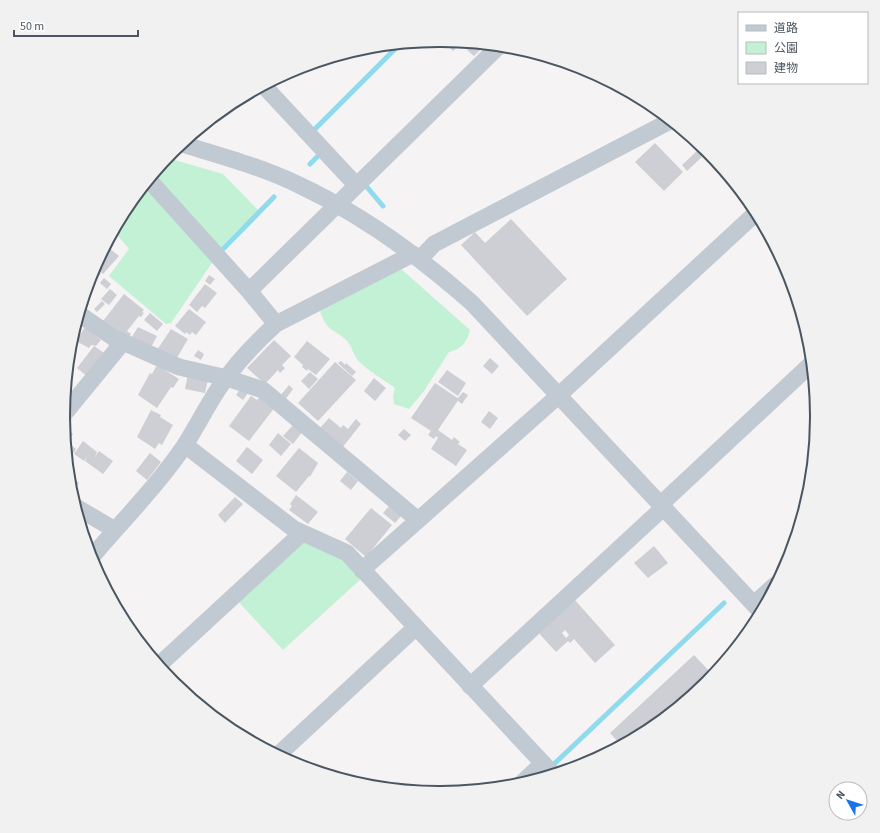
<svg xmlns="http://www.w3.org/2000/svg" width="880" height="833" font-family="'Source Sans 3','Noto Sans JP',sans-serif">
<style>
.green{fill:#c3f1d5}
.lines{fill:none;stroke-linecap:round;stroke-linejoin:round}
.stream{stroke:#90daee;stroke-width:5}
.building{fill:#cdcfd5;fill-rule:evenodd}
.minor{stroke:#c1cad2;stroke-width:17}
.rim{fill:none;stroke:#4a5661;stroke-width:2}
</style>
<rect width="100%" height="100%" fill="#f5f3f3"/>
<path class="green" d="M168,158L223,174L258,210L218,250L152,177Z
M145,185L214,260L171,323L166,324L109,276L129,249L114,231L127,207Z
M400,268L470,330C467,342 462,349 449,352L424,391L409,409L394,404L393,396L395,388C384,380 365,369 357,359C353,354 352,347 348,342C336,328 328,335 320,311Z
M299,541L345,560L362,578L283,650L236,599Z"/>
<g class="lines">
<path class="stream" d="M314,130L400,44
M310,164L320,154
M366,186L383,206
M222,250L274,197
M554,764L724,603"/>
</g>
<path class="building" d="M446,41H449L462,42L453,51L444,42Z
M474,43L480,44L483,47L474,56L467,50Z
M655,143L683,172L664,191L635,162Z
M700,148L705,154L687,171L682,165Z
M511,219L567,279L527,316L461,245L475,232L485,243Z
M109,248L119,256L103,274L95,267L104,251L105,252Z
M95,268L101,273L94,283L92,281L91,283L89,281Z
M209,275L215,279L210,285L205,281Z
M104,278L111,284L107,289L100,283Z
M205,284L217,293L205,308L202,306L197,312L189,305Z
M110,289L117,295L109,305L101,299Z
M124,294L144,310L142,312L144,313L141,317L139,316L127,331L131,334L127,339L103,321Z
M85,295L89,298L82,308H81Z
M102,301L105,304L97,312L94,309Z
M189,309L206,322L196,335L192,332L190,335L186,332L185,334L175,326Z
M150,313L163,324L157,331L144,320Z
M85,327L101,340L96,346L91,345L89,348L76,341Z
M138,327L157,336L150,349L130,340Z
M171,329L188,339L175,361L157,350Z
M274,340L291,356L282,365L285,368L280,373L278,370L265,384L247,368Z
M307,341L330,359L316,375L308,369L307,371L302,367L303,365L294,357Z
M94,346L107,355L89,378L77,368Z
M198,350L204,354L201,360L194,356Z
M490,358L499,366L492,374L483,366Z
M341,361L345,365L346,363L356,372L352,376L338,363Z
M335,362L356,380L318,421L298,403Z
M157,365L179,379L173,388L171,387L157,408L138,395L150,373L152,374Z
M447,370L466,383L458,396L438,382Z
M310,372L318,379L309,389L301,381Z
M188,374L208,379L205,393L185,389Z
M374,378L386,388L375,401L364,391Z
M435,383L459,399L438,430L452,440L454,437L460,442L458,444L467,450L456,466L431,449L438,438L436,436L434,439L428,435L431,431L411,418Z
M289,385L293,389L285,400L280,396Z
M241,388L248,393L243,400L236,395Z
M463,392L468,395L462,404L458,401L459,399L458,398Z
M251,396L257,400L260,396L275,407L249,441L229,426Z
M151,410L161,415L160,417L173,425L162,445L159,443L155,449L137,437Z
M489,411L498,418L490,429L481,422Z
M329,418L341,428L343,425L348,429L356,419L361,424L342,448L320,428Z
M294,424L303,431L293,444L283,436Z
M65,427L73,434L69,440L72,442L70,444L76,449L68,462Z
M404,429L411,435L405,441L398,435Z
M278,433L291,444L281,456L269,445Z
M83,441L97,452L95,457L99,451L113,461L103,474L85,461L87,457L84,461L74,454Z
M247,447L263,460L252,474L236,461Z
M299,448L318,463L310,477L309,476L296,492L276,476Z
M150,453L161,462L147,480L136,471Z
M347,472L358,481L351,490L340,481Z
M71,477L79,483L72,493L70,479Z
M296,495L318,512L308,524L289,510L292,506L290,504Z
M235,497L243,504L225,523L218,515Z
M390,505L402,515L395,523L383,513Z
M371,508L392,525L366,557L345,539Z
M654,546L668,563L648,578L634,563Z
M574,599L615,645L595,663L574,639L570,643L568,641L556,652L537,631ZM565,630L569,635L566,638L562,633Z
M694,655L713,675L695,692L689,685L694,692L649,730L621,745L610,733Z"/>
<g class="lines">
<path class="minor" d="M264,86L356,185
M182,144C221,156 262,167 299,185C363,215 419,256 472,303L761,612
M149,180L249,291L276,324
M420,259L434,244L670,121
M249,291L499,46
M79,314L114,338L179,367L227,378L263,390L418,520
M64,414L123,342
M185,445L294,529L347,553L553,774
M660,505L811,364
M76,507L115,530
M91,558C122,521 158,485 185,445C197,426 207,406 219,388C235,364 255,343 276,324L413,254
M362,570L558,396L756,213
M754,604L775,585
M159,665L302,533
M470,686L663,508
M278,755L416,627
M522,783L543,763"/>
</g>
<path d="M0 0H880V833H0ZM439 47H441A369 369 0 0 1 810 416V417A369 369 0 0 1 441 786H439A369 369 0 0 1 70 417V416A369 369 0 0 1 439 47Z" fill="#f1f1f2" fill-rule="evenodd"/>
<path class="rim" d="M439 47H441A369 369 0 0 1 810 416V417A369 369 0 0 1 441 786H439A369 369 0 0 1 70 417V416A369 369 0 0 1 439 47Z"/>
<rect x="738" y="12" width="130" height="72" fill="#ffffff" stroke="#b7bbc0"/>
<rect x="746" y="25" width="20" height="6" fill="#c1cad2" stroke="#b7bbc0"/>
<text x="774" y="32" font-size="12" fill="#4a5661">道路</text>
<rect x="746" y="42" width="20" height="12" fill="#c3f1d5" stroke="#b7bbc0"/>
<text x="774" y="52" font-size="12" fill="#4a5661">公園</text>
<rect x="746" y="62" width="20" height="12" fill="#cdcfd5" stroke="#b7bbc0"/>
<text x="774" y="72" font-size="12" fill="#4a5661">建物</text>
<g transform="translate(848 801) rotate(309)"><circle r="19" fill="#ffffff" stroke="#b7bbc0"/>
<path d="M0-3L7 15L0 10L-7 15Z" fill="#1a73e8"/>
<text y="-6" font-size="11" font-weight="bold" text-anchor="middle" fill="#4a5661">N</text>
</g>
<path d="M14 30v6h124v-6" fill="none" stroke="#4a5661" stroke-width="2"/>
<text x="20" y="30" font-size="12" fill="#4a5661" stroke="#ffffff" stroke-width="3" paint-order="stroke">50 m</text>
</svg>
